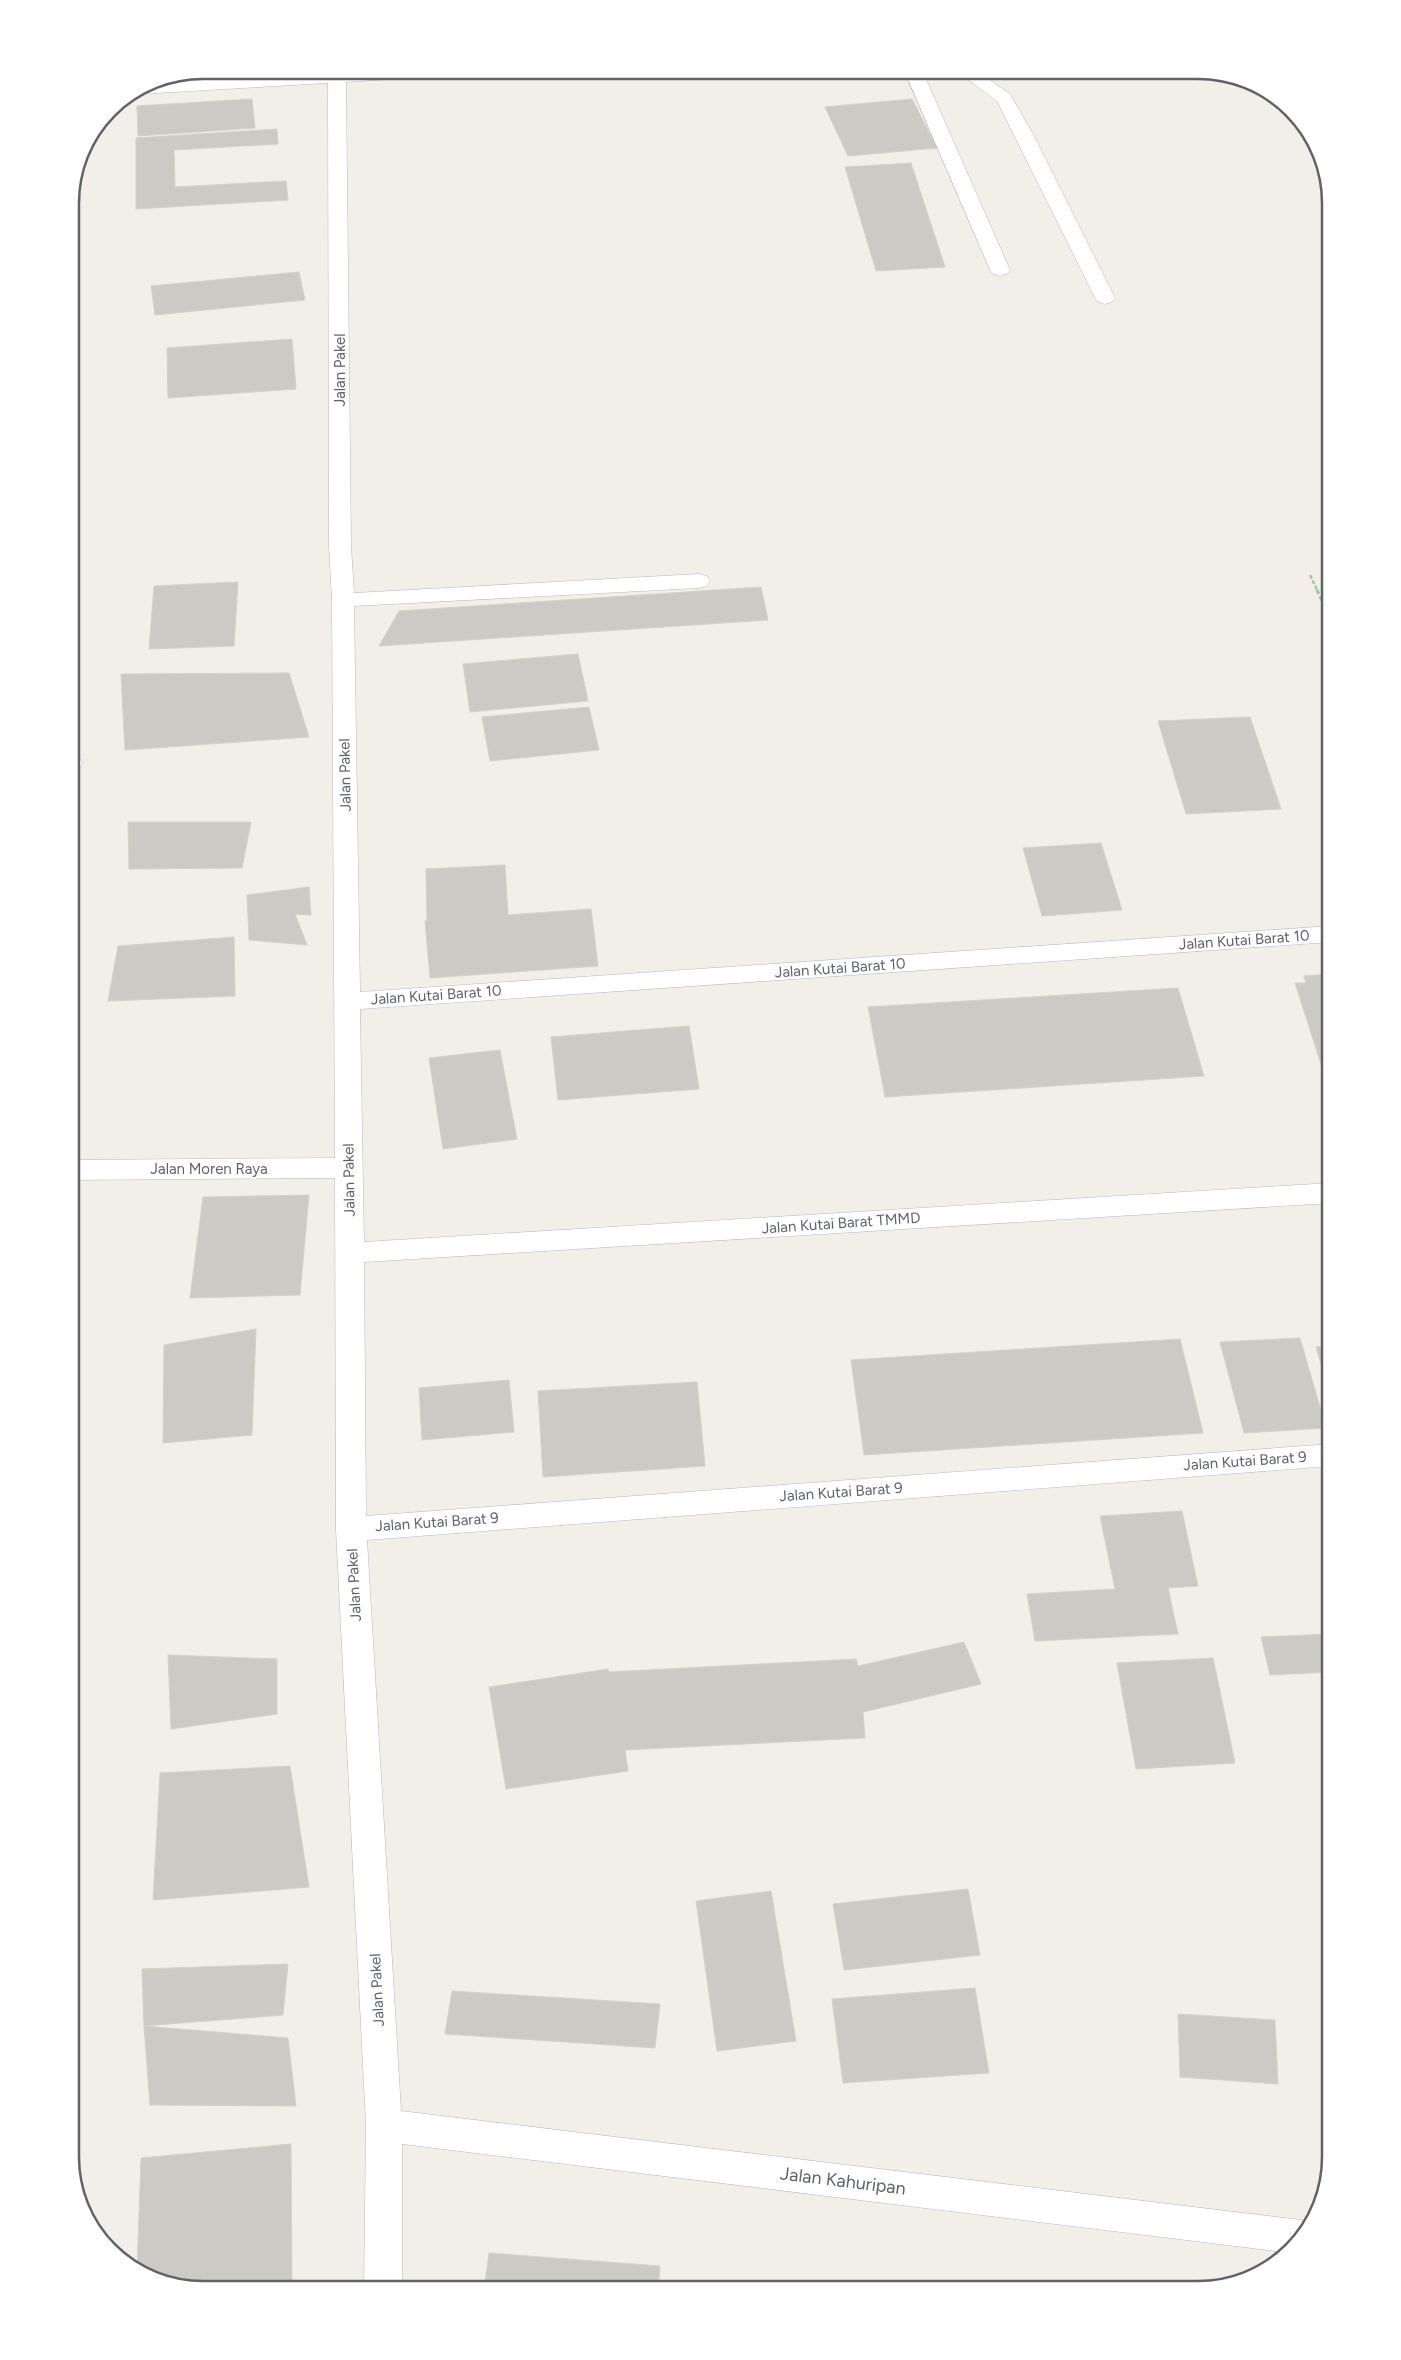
<svg xmlns="http://www.w3.org/2000/svg" width="1401" height="2360" font-family="Figtree,sans-serif">
<style>
.building{fill:#cccac5;stroke:#d6d1c6}
.lines{fill:none;stroke-linecap:round;stroke-linejoin:round}
.minor-casing{stroke:#b5b8bc;stroke-width:1}
.path-far1{stroke:#9cc7a9;stroke-width:2.5;stroke-dasharray:4 2;stroke-linecap:butt}
.path{stroke:#9cc7a9;stroke-width:3;stroke-dasharray:4.5 2.5;stroke-linecap:butt}
.minor{fill:#fff;fill-rule:evenodd}
.labels{text-anchor:middle;dominant-baseline:central;stroke-width:4;stroke-linejoin:round;paint-order:stroke}
.street-label{font-size:15px;fill:#5f6368;stroke:#fff}
.near-street-label{font-size:18px;fill:#5f6368;stroke:#fff}
.rim{fill:none;stroke:#5f6368;stroke-width:2.5}
</style>
<rect width="100%" height="100%" fill="#f1efe8"/>
<path class="building" d="M252,99L255,128L138,136L137,106Z
M912,99L937,148L848,156L825,107Z
M277,129L278,144L174,150L175,187L286,181L288,200L136,209V138Z
M911,163L945,267L876,271L845,167Z
M299,272L305,300L155,315L151,286Z
M292,339L296,389L168,398L167,348Z
M238,582L234,646L149,649L154,586Z
M761,587L768,620L379,646L399,611Z
M578,654L588,701L470,712L463,664Z
M289,673L309,737L125,750L121,674Z
M589,707L599,750L490,761L482,717Z
M1250,717L1281,809L1186,814L1158,721Z
M128,822H251L242,868L129,869Z
M1101,843L1122,910L1042,916L1023,848Z
M505,865L508,915L591,909L598,966L430,978L425,921L427,920L426,869Z
M309,887L311,915L295,914L307,945L249,940L247,895Z
M234,937L235,996L108,1001L118,946Z
M1331,974V1086H1328L1295,983H1306L1304,976Z
M1178,988L1204,1076L885,1097L868,1007Z
M689,1026L699,1089L558,1100L551,1037Z
M500,1050L517,1139L443,1149L429,1058Z
M309,1195L300,1295L190,1298L203,1197Z
M256,1329L252,1435L163,1443L164,1345Z
M1300,1338L1326,1428L1244,1433L1220,1342Z
M1180,1339L1203,1433L864,1455L851,1360Z
M1331,1346V1398L1316,1347Z
M509,1380L514,1432L422,1440L419,1388Z
M697,1382L705,1466L543,1477L538,1391Z
M1182,1511L1198,1586L1168,1588L1178,1634L1035,1641L1027,1594L1115,1589L1100,1516Z
M1330,1634L1331,1672L1270,1675L1261,1637Z
M964,1642L981,1684L863,1712L865,1738L625,1750L628,1771L506,1789L489,1687L608,1669L609,1672L856,1659L858,1666Z
M168,1655L277,1659V1714L171,1729Z
M1213,1658L1235,1763L1136,1769L1117,1663Z
M290,1766L309,1887L153,1900L160,1773Z
M968,1889L980,1955L844,1970L833,1904Z
M771,1891L796,2041L717,2051L696,1901Z
M288,1964L283,2015L144,2026L142,1969Z
M975,1988L989,2073L843,2083L832,1999Z
M452,1991L660,2004L655,2048L445,2034Z
M1178,2014L1275,2020L1278,2084L1180,2077Z
M144,2026L288,2038L296,2106L150,2105Z
M291,2144L292,2290H195L137,2270L141,2158Z
M489,2253L660,2266L658,2290H484Z"/>
<g class="lines">
<defs>
<path id="minor" d="M328,70H458L455,74L449,75L346,82L351,546L354,593L699,574L707,576L710,581L707,586L699,588L354,606L360,992L1331,926V942L360,1009L364,1242L1331,1183V1203L364,1262L366,1516L1331,1444V1466L367,1540L401,2111L1301,2220L1311,2224L1309,2231L1284,2252L402,2144V2290H364L366,2125L336,1529L335,1178L70,1180V1160L335,1158L332,600L329,546L328,83L139,94L133,93L148,83L328,72Z
M904,70H922L1010,270L1007,274L1000,276L993,274L990,270Z
M955,70H976L1010,94L1033,134L1115,298L1112,302L1105,304L1098,302L1095,298L997,101Z
M70,756L79,758L83,763L78,770L70,772Z"/>
</defs>
<use href="#minor" class="minor-casing"/>
<path class="path-far1" d="M1310,575L1318,592"/>
<path class="path" d="M1317,590L1331,620"/>
<use href="#minor" class="minor"/>
</g>
<g class="labels">
<g class="street-label">
<text transform="translate(340 370) rotate(-90)">Jalan Pakel</text>
<text transform="translate(345 775) rotate(-91)">Jalan Pakel</text>
<text transform="translate(1244 940) rotate(-4)">Jalan Kutai Barat 10</text>
<text transform="translate(840 968) rotate(-4)">Jalan Kutai Barat 10</text>
<text transform="translate(436 995) rotate(-4)">Jalan Kutai Barat 10</text>
<text x="209" y="1169">Jalan Moren Raya</text>
<text transform="translate(349 1180) rotate(-91)">Jalan Pakel</text>
<text transform="translate(841 1223) rotate(-4)">Jalan Kutai Barat TMMD</text>
<text transform="translate(1245 1461) rotate(-4)">Jalan Kutai Barat 9</text>
<text transform="translate(841 1492) rotate(-4)">Jalan Kutai Barat 9</text>
<text transform="translate(437 1522) rotate(-4)">Jalan Kutai Barat 9</text>
<text transform="translate(354 1585) rotate(-93)">Jalan Pakel</text>
<text transform="translate(377 1990) rotate(-93)">Jalan Pakel</text>
</g>
<g class="near-street-label">
<text transform="translate(843 2181) rotate(7)">Jalan Kahuripan</text>
</g>
</g>
<path d="M0 0H1401V2360H0ZM203 79H1198A124 124 0 0 1 1322 203V2157A124 124 0 0 1 1198 2281H203A124 124 0 0 1 79 2157V203A124 124 0 0 1 203 79Z" fill="#fff" fill-rule="evenodd"/>
<path class="rim" d="M203 79H1198A124 124 0 0 1 1322 203V2157A124 124 0 0 1 1198 2281H203A124 124 0 0 1 79 2157V203A124 124 0 0 1 203 79Z"/>
</svg>
